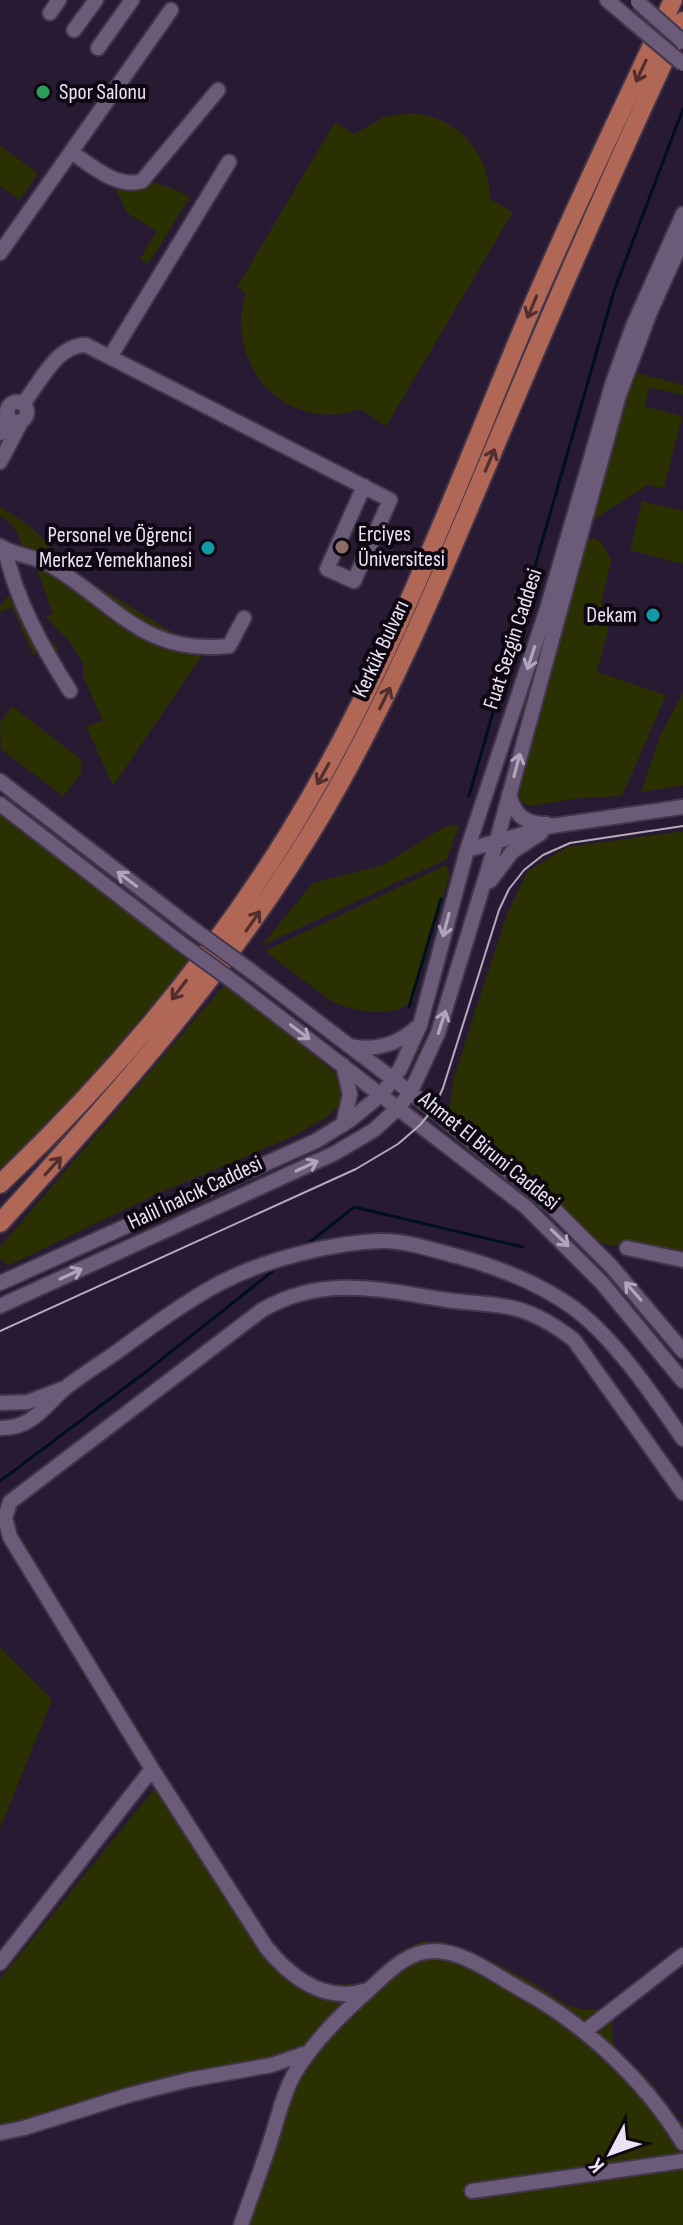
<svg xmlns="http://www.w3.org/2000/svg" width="683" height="2225" font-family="'Sofia Sans Condensed',sans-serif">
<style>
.green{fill:#2b3001}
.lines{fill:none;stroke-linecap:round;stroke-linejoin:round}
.stream{stroke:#000f20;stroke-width:3}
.minor-casing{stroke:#41354a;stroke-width:18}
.major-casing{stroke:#41354a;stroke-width:22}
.minor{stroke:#6b5b78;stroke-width:14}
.major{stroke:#b16755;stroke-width:18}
.tram{stroke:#b6abbe;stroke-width:2}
.minor-bridge-casing{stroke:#41354a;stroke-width:18;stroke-linecap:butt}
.minor-bridge{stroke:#6b5b78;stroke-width:14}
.oneway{stroke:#4f2e2d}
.oneway2{stroke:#b1a5bc}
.leisure-dot{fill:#2e9e5b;stroke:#0e0813;stroke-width:3}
.education-dot{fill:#8d6e63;stroke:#0e0813;stroke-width:3}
.culture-dot{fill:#0f9aa8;stroke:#0e0813;stroke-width:3}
.labels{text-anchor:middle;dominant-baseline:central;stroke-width:8;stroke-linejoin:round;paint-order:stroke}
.poi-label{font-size:22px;fill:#ebe2f3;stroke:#0e0813;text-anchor:start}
.street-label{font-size:22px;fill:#ebe2f3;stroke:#0e0813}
</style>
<rect width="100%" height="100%" fill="#291a33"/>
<path class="green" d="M411,113C457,116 490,152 490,199L513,212L386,426C379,422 367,411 359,410C355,409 351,412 346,413C334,415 321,415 309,412C256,399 230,343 246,293L237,287L335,122L354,134L384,117Z
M0,146L38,173L20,200L0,186Z
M106,168L171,188L190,197L148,264L140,259L157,231L127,213Z
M633,372L683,385V395L649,387L644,406L682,416L664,488L647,485L588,523Z
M642,501L683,511V564L630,550Z
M0,507L30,526L76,573L204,652L113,786L86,726L103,721L83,676V664L71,643L45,616L53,614L30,550L21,552C24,538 12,523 0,515Z
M593,538L601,542L611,560L601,605L613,610L597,672L666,695L622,796L579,798L531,806L523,803L517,790L582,544Z
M10,594L24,624L31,620L59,649L49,654L47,650L33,655L12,607L0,612V606Z
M683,693V785L641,792L661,734Z
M12,706L81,759L82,772L63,796L1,749L0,723Z
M0,814L106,888L193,957L67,1104L0,1169Z
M459,825L447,859L261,946L313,883L383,865L444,827Z
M683,831V1260L586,1240L448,1122L453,1081L462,1052L508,912L528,871L567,847Z
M446,865L450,874L413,1001C391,1019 355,1012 331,1001L265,951Z
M226,983L333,1071L340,1082L341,1094L339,1105L327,1117L289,1138L159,1193L9,1265L0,1259V1247Z
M0,1647L52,1700L0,1828Z
M156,1787L275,1967L292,1983L314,1994C319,1992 326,1987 331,1986C344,1983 354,1986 367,1980C390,1968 400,1944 428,1941C453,1939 513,1971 536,1985C559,1998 574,2016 603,2008L613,2022L611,2032L615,2047L649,2080L683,2125V2225H238L289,2075L285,2069L280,2068L279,2057L0,2129V1979Z"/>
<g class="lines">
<path class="stream" d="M469,796L614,291L683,109
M409,1007L441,899
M306,1245L354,1207L523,1247
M0,1481L143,1374L273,1271"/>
<defs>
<path id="minor" d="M607,0L627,17
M50,13L59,0
M74,30L96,0
M98,48L132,0
M71,152C91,165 117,189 142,181L218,90
M0,253L171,10
M110,357L229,162
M7 412a10 10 0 1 1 20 0a10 10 0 1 1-20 0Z
M23,404C39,384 57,344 86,345L390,500L354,581L327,569L364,486
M0,433L8,414
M0,462L21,422
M0,546C15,556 36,556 52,566C117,605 143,655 229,646L244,618
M5,549C16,600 42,647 70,691
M0,781L189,926
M509,794C515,816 525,824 547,824
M0,804L179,942
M467,850L551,826L683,807
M490,881L512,852L541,833
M251,971L427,1105L548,1203L611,1266L683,1351
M238,985L526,1207L602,1283L683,1381
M351,1046C375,1051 398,1044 416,1028
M343,1125L350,1094L343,1065
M627,1248L683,1260
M0,1283L316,1141L350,1120L382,1094L400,1069L420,1025L467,850L547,609L613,382L633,326L683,214
M0,1306L335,1153L374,1130L399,1107L410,1093L438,1033L497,840L619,395L650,312L683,239
M0,1403L28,1402L62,1389
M0,1428C34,1429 46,1403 69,1385C84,1374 99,1364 114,1354C148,1329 183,1303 220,1283C264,1260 333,1242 383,1241C408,1241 436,1251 460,1257C500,1268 541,1284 575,1309C616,1340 654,1397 683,1439
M0,1963L152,1769
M368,1990C326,2004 291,1978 266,1947L152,1769L10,1537L5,1518L10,1502L262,1310C325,1274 381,1290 447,1300C467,1303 488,1303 508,1307C531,1311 556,1326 574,1340L683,1493
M584,2032L683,1955
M0,2133L24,2128L129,2095L188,2080L272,2065L309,2052
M472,2191L683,2161
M241,2225C251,2196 262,2168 271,2139C278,2118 282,2097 293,2076C313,2041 344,2012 373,1986C391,1969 409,1951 434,1951C465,1951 496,1976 522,1990C586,2025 645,2081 683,2143"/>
<path id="major" d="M0,1184C110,1079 209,963 289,833C386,675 450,503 521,333C568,220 622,111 673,0
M0,1223C118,1093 235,963 324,811C397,686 451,551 507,418C563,285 621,152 683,21"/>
</defs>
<use href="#minor" class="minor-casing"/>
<use href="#major" class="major-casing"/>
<use href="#minor" class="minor"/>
<use href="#major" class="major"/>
<path class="tram" d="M0,1331L356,1169L398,1144L420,1125L434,1108L443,1088L499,910L509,889L524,870L543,855L570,843L683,826"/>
<defs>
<path id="minor-bridge" d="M638,2L683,42
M627,17L683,64
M189,926L251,971
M179,942L238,985"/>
</defs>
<use href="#minor-bridge" class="minor-bridge-casing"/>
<use href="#minor-bridge" class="minor-bridge"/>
</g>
<defs><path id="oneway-shaft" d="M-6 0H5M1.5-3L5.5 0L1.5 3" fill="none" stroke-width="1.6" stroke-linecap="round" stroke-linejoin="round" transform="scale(2)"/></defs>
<g class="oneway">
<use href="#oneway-shaft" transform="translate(641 71) rotate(115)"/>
<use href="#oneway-shaft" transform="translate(532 307) rotate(113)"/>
<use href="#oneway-shaft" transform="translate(490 460) rotate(-67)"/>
<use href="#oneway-shaft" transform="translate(385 698) rotate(-64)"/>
<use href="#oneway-shaft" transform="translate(323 774) rotate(119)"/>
<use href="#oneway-shaft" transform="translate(253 921) rotate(-55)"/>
<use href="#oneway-shaft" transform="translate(179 990) rotate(127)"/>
<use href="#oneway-shaft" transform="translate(53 1166) rotate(-48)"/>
</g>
<g class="oneway2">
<use href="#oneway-shaft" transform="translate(531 658) rotate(108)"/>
<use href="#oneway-shaft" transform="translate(517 765) rotate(-75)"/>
<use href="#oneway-shaft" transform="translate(127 879) rotate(-143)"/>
<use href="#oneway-shaft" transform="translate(446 925) rotate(105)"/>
<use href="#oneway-shaft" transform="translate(442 1022) rotate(-72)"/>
<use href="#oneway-shaft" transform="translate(300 1032) rotate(37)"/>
<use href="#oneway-shaft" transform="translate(307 1166) rotate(-25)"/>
<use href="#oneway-shaft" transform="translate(560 1238) rotate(44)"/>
<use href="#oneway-shaft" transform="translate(71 1274) rotate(-25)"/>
<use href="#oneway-shaft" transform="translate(633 1291) rotate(-131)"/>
</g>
<circle class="leisure-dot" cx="43" cy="92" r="8"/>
<circle class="education-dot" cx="342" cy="547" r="8"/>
<g class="culture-dot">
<circle cx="208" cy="548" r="8"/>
<circle cx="653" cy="615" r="8"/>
</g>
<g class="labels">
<g class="poi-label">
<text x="59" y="92">Spor Salonu</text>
<text x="358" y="534">Erciyes<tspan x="358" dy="25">Üniversitesi</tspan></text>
<text x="192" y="535" text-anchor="end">Personel ve Öğrenci<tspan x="192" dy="25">Merkez Yemekhanesi</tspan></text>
<text x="637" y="615" text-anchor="end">Dekam</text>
</g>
<g class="street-label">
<text transform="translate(513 639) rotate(-72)">Fuat Sezgin Caddesi</text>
<text transform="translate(381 649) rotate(-65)">Kerkük Bulvarı</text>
<text transform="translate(489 1151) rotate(39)">Ahmet El Biruni Caddesi</text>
<text transform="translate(195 1193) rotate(-25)">Halil İnalcık Caddesi</text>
</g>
</g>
<g transform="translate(611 2153) rotate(229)" stroke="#0e0813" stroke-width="6" paint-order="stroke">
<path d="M0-6L14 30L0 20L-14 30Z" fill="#ebe2f3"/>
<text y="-12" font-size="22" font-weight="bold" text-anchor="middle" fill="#ebe2f3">K</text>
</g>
</svg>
